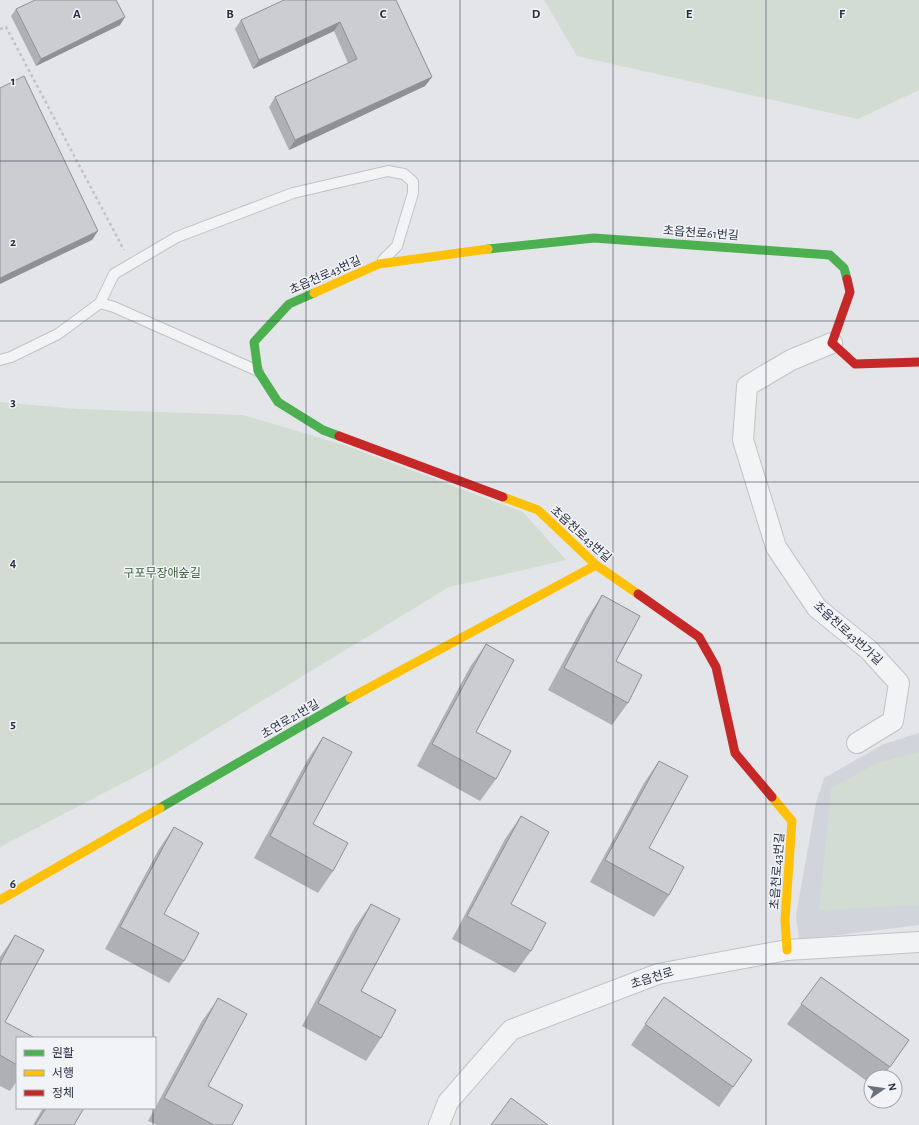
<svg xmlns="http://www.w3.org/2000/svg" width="919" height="1125" font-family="'Alegreya Sans','Noto Sans KR',sans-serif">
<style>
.built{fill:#d1d4db}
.green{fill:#d2dcd3}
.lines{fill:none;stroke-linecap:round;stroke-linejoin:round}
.lane-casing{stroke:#c1c3c6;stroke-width:12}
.street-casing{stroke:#c1c3c6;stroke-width:22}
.path{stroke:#c2c3c8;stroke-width:2.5;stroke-dasharray:3 3;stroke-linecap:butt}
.lane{stroke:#f2f3f5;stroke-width:10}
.street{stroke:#f2f3f5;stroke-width:20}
.fast{stroke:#4caf50;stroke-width:9}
.slow{stroke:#ffc107;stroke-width:9}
.jam{stroke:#c62828;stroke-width:9}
.wall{fill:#afb0b3}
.shaded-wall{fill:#8e9092}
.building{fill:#cbcdd0;stroke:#8e9092}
.grid{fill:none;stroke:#293042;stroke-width:1;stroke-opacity:0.55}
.labels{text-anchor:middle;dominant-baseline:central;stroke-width:3;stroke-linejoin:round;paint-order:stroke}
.street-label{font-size:12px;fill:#293042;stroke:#f1f3f7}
.park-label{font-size:12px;fill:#3a5e36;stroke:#f1f3f7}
.grid-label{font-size:13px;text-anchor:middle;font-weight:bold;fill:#293042;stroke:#f1f3f7;stroke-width:3;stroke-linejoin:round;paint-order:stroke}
</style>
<rect width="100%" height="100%" fill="#e3e5e8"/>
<path class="built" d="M919,733V925L799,940L796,915L816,803L824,778L884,744Z"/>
<path class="green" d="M544,0H919V90L858,119L577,56Z
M0,402L77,409L243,415L344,445L523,512L566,560L449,587L152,768L0,847Z
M919,752V905L819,910L831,788L877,763Z"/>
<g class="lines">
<defs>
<path id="lane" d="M100,303L114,274L177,237L293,193L388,171L404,174L413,182V193L397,246L383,260
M0,360L11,357L58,334L100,303L114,307L258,371"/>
<path id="street" d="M832,343L791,360L747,386L743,440L776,547L817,608L869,650L899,683L893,721L857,743
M439,1125L448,1102L511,1030L658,974L787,950L919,942"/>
</defs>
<use href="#lane" class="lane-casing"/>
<use href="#street" class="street-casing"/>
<path class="path" d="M0,29L6,27L124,250"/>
<use href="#lane" class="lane"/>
<use href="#street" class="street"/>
<path class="fast" d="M488,249L594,238L830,255L844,268L847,279
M314,293L289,304L254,342L258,371L278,402L323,430L339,436
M160,808L350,698"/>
<path class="slow" d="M314,293L379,264L488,249
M503,497L538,510L596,565L638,594
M350,698L596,565
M772,797L792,821L785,920L787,950
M0,900L160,808"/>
<path class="jam" d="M847,279L850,292L832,343L855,364L919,362
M339,436L503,497
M638,594L699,637L716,667L735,753L772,797"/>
</g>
<path class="wall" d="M396,0L432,77L425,86L289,150L269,107L275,97L348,63L334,31L253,69L235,29L241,20Z
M16,9L120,25L36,66L11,16Z
M602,595L616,661L628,703L612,725L548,690L587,618Z
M486,644L476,732L496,779L480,801L417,766L470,667Z
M323,737L313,824L333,871L318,893L254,858L308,759Z
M659,761L649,848L669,895L654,917L590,882L644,783Z
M521,816L511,904L531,951L515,973L452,939L505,839Z
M174,827L164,914L184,961L169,983L105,949L159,849Z
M371,904L361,991L381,1038L366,1061L302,1026L355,927Z
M15,935L5,1022L17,1038V1081L10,1091L0,1086V957Z
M821,977L909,1040L883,1077H871V1084L787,1024Z
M664,997L752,1060L719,1107L631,1045Z
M218,999L208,1086L232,1125H157L148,1121L202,1021Z
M43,1108H84L74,1125H33Z"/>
<path class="shaded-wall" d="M125,17L120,25L36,66L41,59Z
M340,22L334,31L253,69L259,60Z
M432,77L425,86L289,150L295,140Z
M98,231L92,240L0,284V278Z"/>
<path class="building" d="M35,0H116L125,17L41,59L16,9Z
M284,0H396L432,77L295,140L275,97L357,59L340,22L259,60L241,20Z
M24,76L98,231L0,278V88Z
M602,595L640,616L616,661L642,675L628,703L564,668Z
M486,644L514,660L476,732L511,751L496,779L432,744Z
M323,737L352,752L313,824L348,843L333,871L270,836Z
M659,761L688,776L649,848L684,867L669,895L605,860Z
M521,816L549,832L511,904L546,923L531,951L467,916Z
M174,827L203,843L164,914L199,933L184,961L120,927Z
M371,904L400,919L361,991L396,1010L381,1038L318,1003Z
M15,935L44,950L5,1022L35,1038H17V1065L0,1055V963Z
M821,977L909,1040L890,1067L801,1004Z
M664,997L752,1060L733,1087L645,1024Z
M218,998L247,1014L208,1086L243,1105L232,1125H214L164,1098Z
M511,1098L548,1125H491Z
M46,1108H84L74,1125H35Z"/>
<path class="grid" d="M153,0V1038M306,0V1125M460,0V1125M613,0V1125M766,0V1125M0,161H919M0,321H919M0,482H919M0,643H919M0,804H919M0,964H919M153,1108V1125"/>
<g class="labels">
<g class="street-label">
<text transform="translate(701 233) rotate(4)">초읍천로61번길</text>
<text transform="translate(325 275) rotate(-24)">초읍천로43번길</text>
<text transform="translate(581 534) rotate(42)">초읍천로43번길</text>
<text transform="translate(848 633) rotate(42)">초읍천로43번가길</text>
<text transform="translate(290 719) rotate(-30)">초연로21번길</text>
<text transform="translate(777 871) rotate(-86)">초읍천로43번길</text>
<text transform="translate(652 978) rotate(-17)">초읍천로</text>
</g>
<g class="park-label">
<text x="162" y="573">구포무장애숲길</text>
</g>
</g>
<g class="grid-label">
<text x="77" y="18">A</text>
<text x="230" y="18">B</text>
<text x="383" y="18">C</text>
<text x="536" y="18">D</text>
<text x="689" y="18">E</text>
<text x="842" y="18">F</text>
<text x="13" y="85">1</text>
<text x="13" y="246">2</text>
<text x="13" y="406">3</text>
<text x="13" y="567">4</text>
<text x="13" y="728">5</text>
<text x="13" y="888">6</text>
</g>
<rect x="16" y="1037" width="140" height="72" fill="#f1f3f7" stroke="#a1a5af"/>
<rect x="24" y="1050" width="20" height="6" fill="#4caf50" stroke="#a1a5af"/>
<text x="52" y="1057" font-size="12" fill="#293042">원활</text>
<rect x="24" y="1070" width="20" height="6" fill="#ffc107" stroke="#a1a5af"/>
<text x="52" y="1077" font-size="12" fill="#293042">서행</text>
<rect x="24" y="1090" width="20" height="6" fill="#c62828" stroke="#a1a5af"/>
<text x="52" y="1097" font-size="12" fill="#293042">정체</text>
<g transform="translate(883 1089) rotate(77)"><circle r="19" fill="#f1f3f7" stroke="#a1a5af"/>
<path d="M0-3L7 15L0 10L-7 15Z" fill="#6a6f7c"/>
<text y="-6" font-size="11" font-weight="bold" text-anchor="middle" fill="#293042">N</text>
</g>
</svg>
